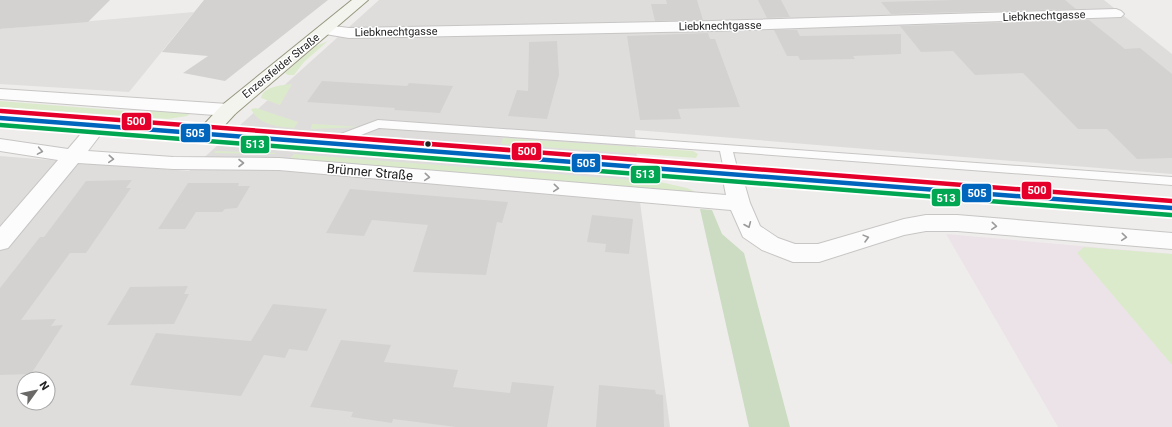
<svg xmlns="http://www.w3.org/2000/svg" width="1172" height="427" font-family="Roboto,sans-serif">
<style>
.residential{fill:#dfdddc;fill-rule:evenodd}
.industrial{fill:#ece3e9}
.grass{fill:#dceacc}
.forest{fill:#cbdcc2}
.parking{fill:#e0dfde}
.building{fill:#d4d2d0}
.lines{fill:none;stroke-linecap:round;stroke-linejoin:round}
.lane-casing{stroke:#c7c6c5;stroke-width:2}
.street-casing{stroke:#c7c6c5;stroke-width:2}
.secondary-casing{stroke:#989982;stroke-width:2}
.primary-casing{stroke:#a59b87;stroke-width:2}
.lane{fill:#fdfcfc;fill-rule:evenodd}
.street{fill:#fdfcfc;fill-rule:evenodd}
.secondary{fill:#f3f4ed;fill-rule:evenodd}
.primary{fill:#f2ede7;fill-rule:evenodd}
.bus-1-casing{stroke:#fff;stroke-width:8}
.bus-2-casing{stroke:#fff;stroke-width:8}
.bus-3-casing{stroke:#fff;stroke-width:8}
.bus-1{stroke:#0065bd;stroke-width:4.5}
.bus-2{stroke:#00a651;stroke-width:4.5}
.bus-3{stroke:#e4002b;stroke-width:4.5}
.oneway{stroke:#9a9a9a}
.bus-dot{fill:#222;stroke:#fff;stroke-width:1.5}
.labels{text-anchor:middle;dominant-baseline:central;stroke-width:3;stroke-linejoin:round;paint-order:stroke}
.far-street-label{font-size:11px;fill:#222;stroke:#fff}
.street-label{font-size:13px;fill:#222;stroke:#fff}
.line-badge{stroke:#fff;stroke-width:1.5}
.badge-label{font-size:11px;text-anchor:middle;font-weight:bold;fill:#fff}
</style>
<rect width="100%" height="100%" fill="#efedeb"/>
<path class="residential" d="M379,0H1104L1172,54V174L635,130L640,202L670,427H0V156L189,171ZM24,379H48V403H24Z"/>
<path class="industrial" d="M946,234L1172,254V427H1058Z"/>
<path class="grass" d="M328,41L304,62L294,75H288L285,73L316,46Z
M292,84L280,105L261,98C263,86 283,85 292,84Z
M0,101L139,112L173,109L191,111V113L187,116L168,119L0,107Z
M256,108L298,122L294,128C277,127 259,125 251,109Z
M312,124H314L361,127L311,129Z
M503,138L693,151L698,154L696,158L501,144Z
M216,151L276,153L275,154L215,153L214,152Z
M294,154L660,182L687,188L694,191L693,192L290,159Z
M1084,247L1172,254V365L1077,253Z"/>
<path class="forest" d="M700,209L712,210L722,234L744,253L790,427H749Z"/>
<path class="parking" d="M194,12L129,92L0,84V29Z"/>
<path class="building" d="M0,0H110L88,22L0,29Z
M204,0H328L225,81L183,73L208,56L162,52Z
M666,0H697L703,20L655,21L651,4H667Z
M758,0H781L790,17L767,18Z
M955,0H1065L1076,9L891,14L881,2Z
M1089,20L1125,49L1140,48L1172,74V158L1137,159L1107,129H1078L1023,73L975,75L953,51L921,52L900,26Z
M774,30H797L800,36L901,34V54L853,56L855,59L800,60L798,56H787Z
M708,33L710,39H715L740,107L678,109L681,119L640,120L627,36Z
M557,41L559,75L547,119L508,116L517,90L528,91L529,42Z
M322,81L407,86L409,83L453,86L440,113L394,110L395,108L307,102Z
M132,180L126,188H131L86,253H70L21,320L56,319L51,326L63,325L31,374L0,375V288L40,237H44L86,181Z
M188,183H239L238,186H250L237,208L225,209L222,212H196L185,229H158Z
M350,189L508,202L502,223L497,222L486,275L413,272L428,225L372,220L364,236L326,233Z
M592,215L633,219L629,254L605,252L606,244L587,242Z
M188,286L184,294H189L174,324L107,325L130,287Z
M273,304L327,309L307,351L289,349L285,358L264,355L241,396L130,385L156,333L251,341Z
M341,340L391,345L384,362L458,370L453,387L510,393L512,382L554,386L547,427H456L393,419L392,423L351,417L353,412L310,407Z
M599,385L655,390L656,394L663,395L664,427H596Z"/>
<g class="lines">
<defs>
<path id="lane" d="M378,120L1172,177V185L733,152L739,175L737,178H727L725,175L720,151L379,128L330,147L326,148L320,144L322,141Z"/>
<path id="street" d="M1116,9L1121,11L1124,14L1121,17L712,31L349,38L319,33L317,30L319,27L325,25L349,28L712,21Z
M0,89L228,104L235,106L237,110L235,114L228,116L0,99Z
M98,120L105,122L107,126L88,151L173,157L279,158L726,195L722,175L725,170L732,168L739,170L742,175L750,203L760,226L778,238L795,244H818L904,219L926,215H957L1172,233V249L957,231H926L904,235L819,262H793L762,250L743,237L731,210L279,170L173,169L78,163L8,248L0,250V227L58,160L0,151V139L68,149L91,122Z"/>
<path id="secondary" d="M352,0H368L235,114L212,139L205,141L198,139L195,135L198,131L221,106Z"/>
<path id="primary" d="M0,112L1172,200V216L0,124Z"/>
</defs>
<use href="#lane" class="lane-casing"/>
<use href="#street" class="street-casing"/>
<use href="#secondary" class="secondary-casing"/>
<use href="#primary" class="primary-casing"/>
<use href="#lane" class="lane"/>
<use href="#street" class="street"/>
<use href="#secondary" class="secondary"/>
<use href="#primary" class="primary"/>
<defs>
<path id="bus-1" d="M0,118L1172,208"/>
<path id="bus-2" d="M0,125L1171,215"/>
<path id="bus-3" d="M1,111L1172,201"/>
</defs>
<use href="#bus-1" class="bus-1-casing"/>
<use href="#bus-2" class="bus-2-casing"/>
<use href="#bus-3" class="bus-3-casing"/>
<use href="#bus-1" class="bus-1"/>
<use href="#bus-2" class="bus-2"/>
<use href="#bus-3" class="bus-3"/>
</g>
<defs><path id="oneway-chevron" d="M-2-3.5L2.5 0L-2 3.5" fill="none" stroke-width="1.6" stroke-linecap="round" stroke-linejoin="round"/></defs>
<g class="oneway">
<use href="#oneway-chevron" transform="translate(40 151) rotate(10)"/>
<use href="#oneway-chevron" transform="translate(111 159) rotate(4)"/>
<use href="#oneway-chevron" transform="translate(241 163)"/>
<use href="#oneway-chevron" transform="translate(427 177) rotate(5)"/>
<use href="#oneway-chevron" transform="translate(556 188) rotate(5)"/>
<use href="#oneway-chevron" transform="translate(748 225) rotate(67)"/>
<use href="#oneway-chevron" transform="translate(994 226) rotate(5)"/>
<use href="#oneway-chevron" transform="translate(1124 237) rotate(5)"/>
<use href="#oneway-chevron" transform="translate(866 238) rotate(-15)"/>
</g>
<circle class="bus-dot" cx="428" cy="144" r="3.5"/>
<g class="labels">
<g class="far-street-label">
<text transform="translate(1044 16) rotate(-2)">Liebknechtgasse</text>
<text transform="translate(720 26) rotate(-1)">Liebknechtgasse</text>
<text transform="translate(396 32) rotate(-1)">Liebknechtgasse</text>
<text transform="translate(281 66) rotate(-39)">Enzersfelder Straße</text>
</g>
<g class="street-label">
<text transform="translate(370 172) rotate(5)">Brünner Straße</text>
</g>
</g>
<g class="line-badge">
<rect x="121" y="112" width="31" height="19" rx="4" fill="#e4002b"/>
<rect x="180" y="123" width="31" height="20" rx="4" fill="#0065bd"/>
<rect x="240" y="135" width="30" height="19" rx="4" fill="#00a651"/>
<rect x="511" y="142" width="31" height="19" rx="4" fill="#e4002b"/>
<rect x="571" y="153" width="30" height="20" rx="4" fill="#0065bd"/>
<rect x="630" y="165" width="31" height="19" rx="4" fill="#00a651"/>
<rect x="1021" y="181" width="31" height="19" rx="4" fill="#e4002b"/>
<rect x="961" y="183" width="31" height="20" rx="4" fill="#0065bd"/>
<rect x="931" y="188" width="30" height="19" rx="4" fill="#00a651"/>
</g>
<g class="badge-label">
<text x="136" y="125">500</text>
<text x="195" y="137">505</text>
<text x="255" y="148">513</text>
<text x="527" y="155">500</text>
<text x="586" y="167">505</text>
<text x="645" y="178">513</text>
<text x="1037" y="194">500</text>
<text x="977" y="197">505</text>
<text x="946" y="202">513</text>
</g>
<g transform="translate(36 391) rotate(57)"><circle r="19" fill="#ffffff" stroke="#a7a7a7"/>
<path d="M0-3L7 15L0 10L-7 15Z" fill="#6a6968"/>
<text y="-6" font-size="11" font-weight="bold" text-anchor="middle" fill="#222222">N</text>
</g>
</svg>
